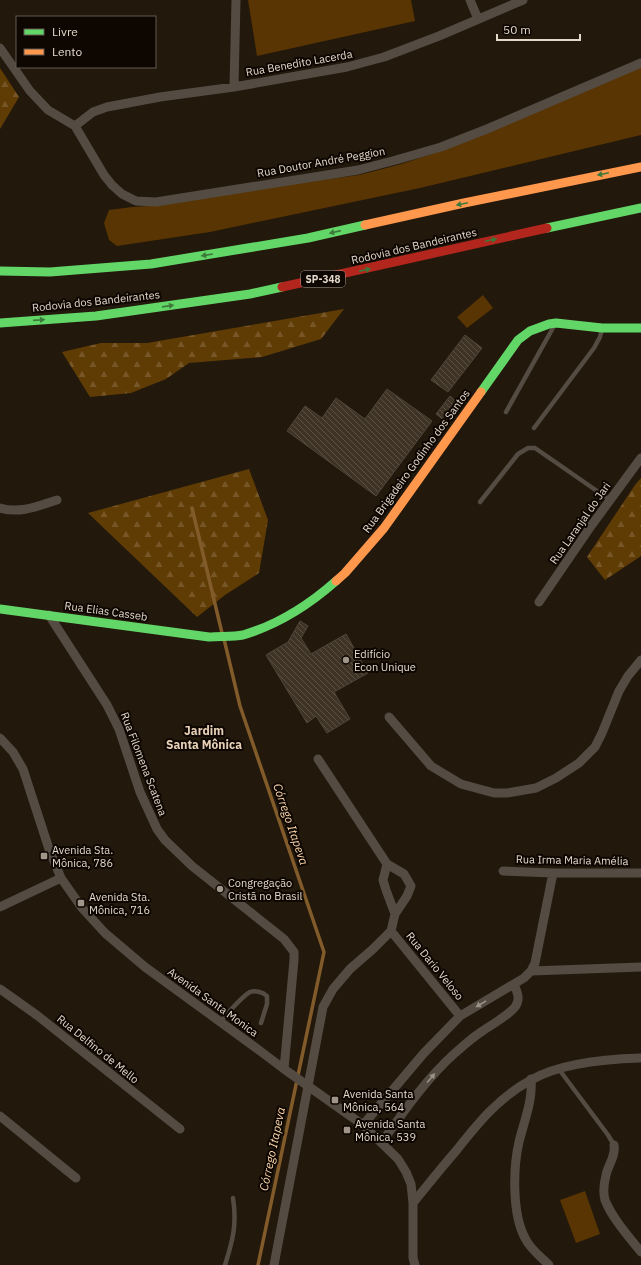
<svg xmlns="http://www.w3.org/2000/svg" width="641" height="1265" font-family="'IBM Plex Sans',sans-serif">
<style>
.green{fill:#583502}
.forest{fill:url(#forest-firs)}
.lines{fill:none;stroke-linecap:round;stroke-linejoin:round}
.stream{stroke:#825b2a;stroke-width:3.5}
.building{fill:url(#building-back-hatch);stroke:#4f463c}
.lane{stroke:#544b43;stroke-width:4.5}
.street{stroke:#544b43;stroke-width:9}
.fast{stroke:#63d668;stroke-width:9}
.slow{stroke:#ff974d;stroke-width:9}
.jam{stroke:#b3261e;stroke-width:9}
.oneway{fill:#3c783a}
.oneway2{fill:#9c9287}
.poi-dot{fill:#a09588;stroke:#0d0601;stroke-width:1.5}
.labels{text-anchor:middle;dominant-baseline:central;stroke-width:4;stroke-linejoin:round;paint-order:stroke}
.shield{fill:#0d0601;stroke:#a4998e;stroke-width:1}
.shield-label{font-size:10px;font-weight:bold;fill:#e4d8cb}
.street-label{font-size:11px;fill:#e4d8cb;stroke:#0d0601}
.poi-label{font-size:11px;fill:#e4d8cb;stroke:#0d0601;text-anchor:start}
.neighbourhood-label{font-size:12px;font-weight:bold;fill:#e7d0b7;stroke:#0d0601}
.water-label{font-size:12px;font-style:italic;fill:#fbd5aa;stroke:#0d0601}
</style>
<defs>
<pattern id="forest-firs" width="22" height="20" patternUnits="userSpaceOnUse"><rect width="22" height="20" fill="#603c05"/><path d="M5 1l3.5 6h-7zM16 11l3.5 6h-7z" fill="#775728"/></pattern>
<pattern id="building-back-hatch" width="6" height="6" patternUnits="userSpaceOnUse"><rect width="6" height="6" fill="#3e3325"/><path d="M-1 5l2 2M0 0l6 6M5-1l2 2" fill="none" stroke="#5a5043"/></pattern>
</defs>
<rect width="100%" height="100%" fill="#22180c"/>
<path class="green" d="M248,0H411L415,21L257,56Z
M641,67V135L420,188L210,232L117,246L109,240L104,223L109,210L132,207L163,205L260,188L359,175L398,165L444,150Z
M483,295L493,308L467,328L457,317Z
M585,1191L600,1234L576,1243L560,1200Z"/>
<path class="forest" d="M0,68L19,97L0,129Z
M344,309L321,339L262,357L189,363L166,379L131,393L90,397L62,352L101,343H147Z
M249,469L268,520L259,573L225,595L197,617L88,513Z
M641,478V556L605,580L587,557L635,485Z"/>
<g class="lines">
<path class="stream" d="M192,508L222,633
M224,639L240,706L324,952L258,1265"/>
</g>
<path class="building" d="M465,335L482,348L448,392L431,380Z
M387,389L432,421L376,496L287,431L305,406L322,418L336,398L365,419Z
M450,396L458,403L445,421L436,414Z
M300,621L308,626L301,638L311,654L346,634L368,673L334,692L350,719L327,733L316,716L307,723L266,655L288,642Z"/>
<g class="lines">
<path class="lane" d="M506,412L554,326
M534,428L594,348L600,337L602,329
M480,502L518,454L528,448H535L610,500
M220,1022C226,1015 243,996 250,992C255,990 263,992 267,996V1004L261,1023
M558,1068L608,1135L614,1145
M225,1265C233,1240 237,1224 233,1198"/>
<path class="street" d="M470,0L478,19
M0,48L30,91L48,110L75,126L104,175L112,185L122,194L136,201L156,202L358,170L396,160L441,147L487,129L641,63
M234,87L236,0
M75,126L93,112L107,107L160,97L234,87L347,67L384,57L439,36L523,0
M0,508C20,514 38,506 57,500
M539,602L591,526L641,458
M49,615L107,705L119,729L140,792L157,829L165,840L192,866L284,939L294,952V960L284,1069
M389,717L431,766L461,784L494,793H507L536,788L556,778L579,763L595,747L602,733L619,691L628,676L641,660
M0,738L13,752L23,769L49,849L61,878L82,908L105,933L145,967L252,1045L284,1069L363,1125L398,1159L406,1172L411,1184L413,1203V1258L415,1265
M387,864L383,880L386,890L395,914
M503,871L553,873H641
M0,907L61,878
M391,931L460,1016
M531,971L641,967
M0,989L38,1016L180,1129
M531,1079C533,1101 524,1121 519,1142C513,1168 512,1214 525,1238C530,1249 541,1257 549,1265
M0,1116L76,1178
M363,1125L424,1053L460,1016L524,978L531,971L535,963L553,873
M382,1142C404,1111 426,1079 455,1053C463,1046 472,1038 481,1032C492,1024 507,1017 515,1007C521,999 517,992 514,984
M614,1145C616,1156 608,1165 606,1175C604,1183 603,1193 605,1200C612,1218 629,1237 641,1252
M413,1203C427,1186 441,1168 456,1151C478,1123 499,1097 531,1080C560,1063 608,1059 641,1058
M274,1265L323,1007L333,989L350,969L373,949L391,931L395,914L407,896L411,886L404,874L387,864L318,759"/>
<path class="fast" d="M547,228L641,208
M0,271L50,272L151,264L308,238L365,225
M0,323L96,316L250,294L282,287
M481,392L518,340L530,331L549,324L556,323L602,328H641
M0,609L209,637C220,636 233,637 243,635C277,625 310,604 336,581"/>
<path class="slow" d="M365,225L464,203L641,167
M336,581L345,573L384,528L481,392"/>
<path class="jam" d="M282,287L547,228"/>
</g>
<defs><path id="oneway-solid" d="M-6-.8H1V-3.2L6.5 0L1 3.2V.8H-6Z"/></defs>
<g class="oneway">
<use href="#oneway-solid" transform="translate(603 174) rotate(168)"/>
<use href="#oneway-solid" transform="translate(462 204) rotate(168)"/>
<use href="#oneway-solid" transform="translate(335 232) rotate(167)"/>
<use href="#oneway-solid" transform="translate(491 240) rotate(-12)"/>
<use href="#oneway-solid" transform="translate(207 255) rotate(171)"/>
<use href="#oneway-solid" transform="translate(365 270) rotate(-13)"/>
<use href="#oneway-solid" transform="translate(168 306) rotate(-8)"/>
<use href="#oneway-solid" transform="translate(39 320) rotate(-4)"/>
</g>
<g class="oneway2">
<use href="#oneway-solid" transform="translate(481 1004) rotate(149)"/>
<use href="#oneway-solid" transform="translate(431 1078) rotate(-49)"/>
</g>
<g class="poi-dot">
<circle cx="346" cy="660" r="4"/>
<rect x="40" y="852" width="8" height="8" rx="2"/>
<circle cx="220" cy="889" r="4"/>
<rect x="77" y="899" width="8" height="8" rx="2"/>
<rect x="331" y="1096" width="8" height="8" rx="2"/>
<rect x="343" y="1126" width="8" height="8" rx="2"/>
</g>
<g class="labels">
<rect class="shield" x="301" y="271" width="44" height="16" rx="3"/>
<g class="shield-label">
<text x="323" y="279">SP-348</text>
</g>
<g class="street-label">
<text transform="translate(299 63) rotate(-10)">Rua Benedito Lacerda</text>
<text transform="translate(321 162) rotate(-10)">Rua Doutor André Peggion</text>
<text transform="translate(414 246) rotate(-13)">Rodovia dos Bandeirantes</text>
<text transform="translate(96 301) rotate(-6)">Rodovia dos Bandeirantes</text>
<text transform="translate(416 461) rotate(-54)">Rua Brigadeiro Godinho dos Santos</text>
<text transform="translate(580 523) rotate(-55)">Rua Laranjal do Jari</text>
<text transform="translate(106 611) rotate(8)">Rua Elias Casseb</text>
<text transform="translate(144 764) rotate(69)">Rua Filomena Scatena</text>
<text transform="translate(572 860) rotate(1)">Rua Irma Maria Amélia</text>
<text transform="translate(435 966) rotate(51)">Rua Dario Veloso</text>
<text transform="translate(213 1002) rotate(36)">Avenida Santa Monica</text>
<text transform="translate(98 1049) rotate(39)">Rua Delfino de Mello</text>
</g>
<g class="poi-label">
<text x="354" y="654">Edifício<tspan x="354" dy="13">Econ Unique</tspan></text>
<text x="52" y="850">Avenida Sta.<tspan x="52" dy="13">Mônica, 786</tspan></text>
<text x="228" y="883">Congregação<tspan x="228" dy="13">Cristã no Brasil</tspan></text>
<text x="89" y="897">Avenida Sta.<tspan x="89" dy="13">Mônica, 716</tspan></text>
<text x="343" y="1094">Avenida Santa<tspan x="343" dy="13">Mônica, 564</tspan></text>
<text x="355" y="1124">Avenida Santa<tspan x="355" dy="13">Mônica, 539</tspan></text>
</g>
<g class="neighbourhood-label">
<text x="204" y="730">Jardim<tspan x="204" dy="14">Santa Mônica</tspan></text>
</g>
<g class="water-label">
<text transform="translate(291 824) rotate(71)">Córrego Itapeva</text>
<text transform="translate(272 1149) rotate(-78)">Córrego Itapeva</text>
</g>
</g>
<rect x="16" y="16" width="140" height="52" fill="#0d0601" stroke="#635a52"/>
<rect x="24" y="29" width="20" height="6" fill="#63d668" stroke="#635a52"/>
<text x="52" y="36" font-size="12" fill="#e4d8cb">Livre</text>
<rect x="24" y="49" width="20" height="6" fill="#ff974d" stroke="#635a52"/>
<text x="52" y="56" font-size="12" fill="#e4d8cb">Lento</text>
<path d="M497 34v6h83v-6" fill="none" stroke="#e4d8cb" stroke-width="2"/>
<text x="503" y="34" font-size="12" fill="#e4d8cb" stroke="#0d0601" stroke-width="3" paint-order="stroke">50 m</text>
</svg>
